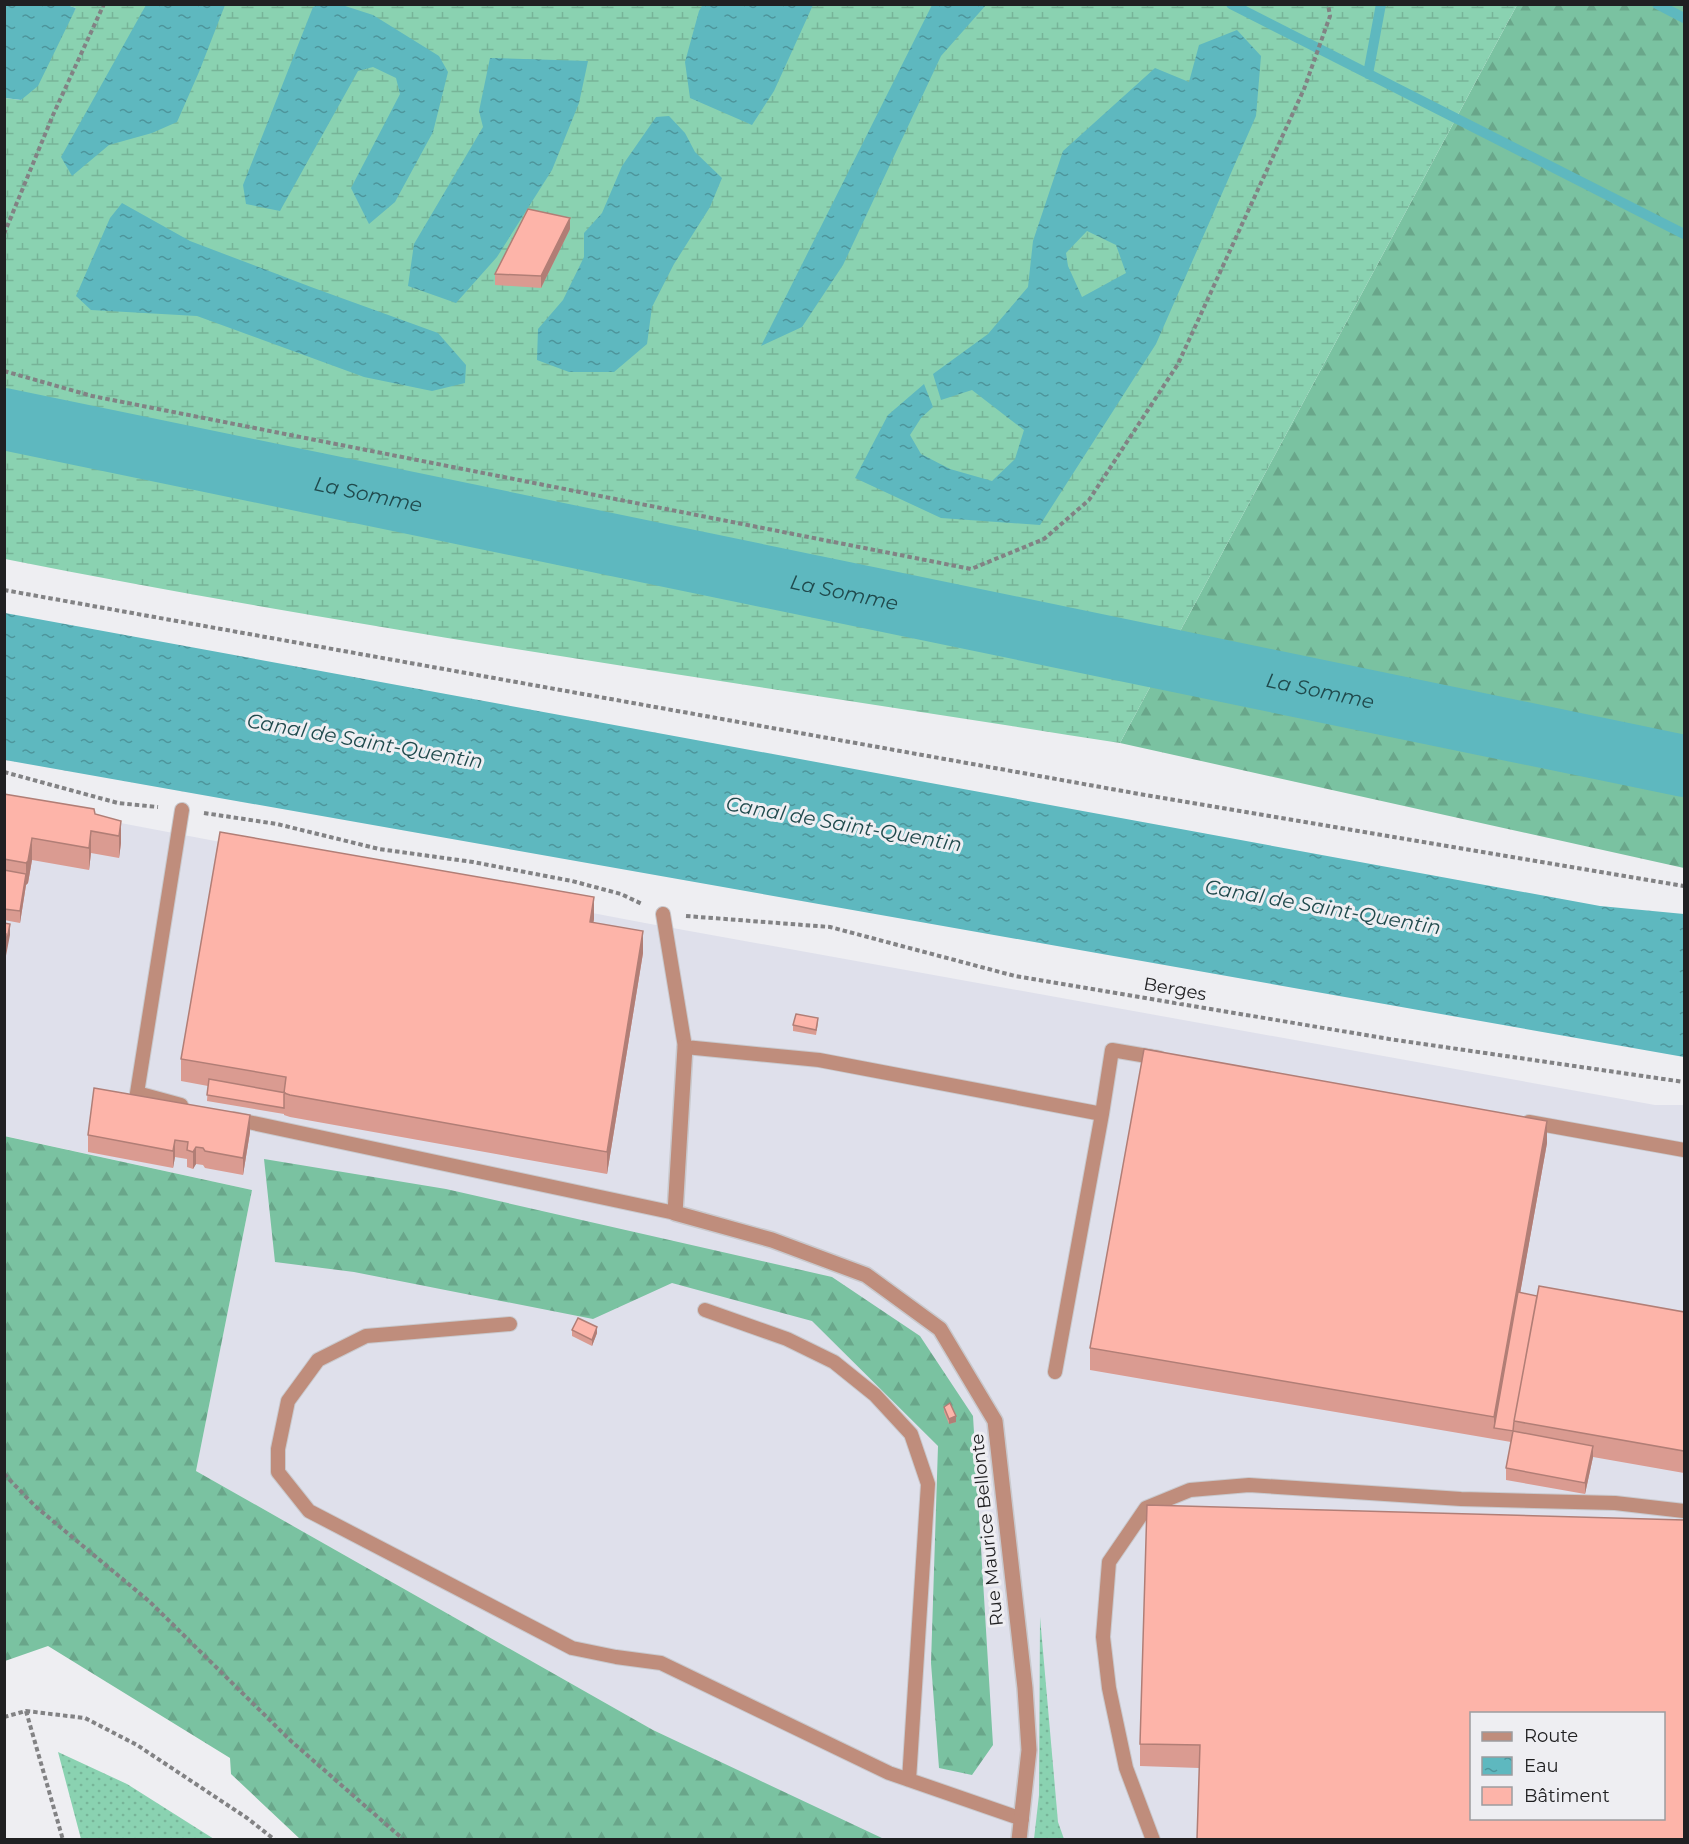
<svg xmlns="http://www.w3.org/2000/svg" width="1689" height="1844" font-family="Montserrat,sans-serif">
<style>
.built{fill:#dfe0eb;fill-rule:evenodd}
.grass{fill:url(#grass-dots)}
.forest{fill:url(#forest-firs)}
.wetland{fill:url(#wetland-marsh)}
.water{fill:url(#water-ripples);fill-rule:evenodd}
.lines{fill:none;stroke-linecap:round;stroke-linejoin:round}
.stream{stroke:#5eb8bf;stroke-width:10}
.river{stroke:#5eb8bf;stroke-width:62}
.lane-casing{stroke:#c9c9cd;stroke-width:16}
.street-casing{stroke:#c9c9cd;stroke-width:18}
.path{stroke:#828284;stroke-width:4;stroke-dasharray:4.5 3;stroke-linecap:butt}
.lane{stroke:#bf8d7c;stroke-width:14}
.street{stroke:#bf8d7c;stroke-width:15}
.wall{fill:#da9b91}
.shaded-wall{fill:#b17e76}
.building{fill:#fdb4a9;stroke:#b17e76;stroke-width:1.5;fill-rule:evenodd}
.labels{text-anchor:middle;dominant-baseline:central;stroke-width:6;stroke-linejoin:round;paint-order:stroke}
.street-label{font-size:18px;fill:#202022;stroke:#eeeef2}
.water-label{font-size:20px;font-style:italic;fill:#204a4d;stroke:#eeeef2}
</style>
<defs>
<pattern id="grass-dots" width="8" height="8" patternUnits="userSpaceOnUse" patternTransform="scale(1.5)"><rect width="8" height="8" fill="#8ad2b1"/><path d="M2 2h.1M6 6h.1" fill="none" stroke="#77b498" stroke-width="1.8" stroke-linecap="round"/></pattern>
<pattern id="forest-firs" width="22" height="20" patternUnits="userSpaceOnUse" patternTransform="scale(1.5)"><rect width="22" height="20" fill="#7ac2a1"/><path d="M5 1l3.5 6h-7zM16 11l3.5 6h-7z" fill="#69a68a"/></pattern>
<pattern id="wetland-marsh" width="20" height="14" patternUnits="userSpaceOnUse" patternTransform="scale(1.5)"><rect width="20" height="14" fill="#8ad2b1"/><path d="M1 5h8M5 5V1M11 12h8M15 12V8" fill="none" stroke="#77b498"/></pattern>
<pattern id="water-ripples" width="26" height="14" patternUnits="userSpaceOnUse" patternTransform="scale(1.5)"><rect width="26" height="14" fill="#5eb8bf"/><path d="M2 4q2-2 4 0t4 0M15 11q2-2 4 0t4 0" fill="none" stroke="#4d959b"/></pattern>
</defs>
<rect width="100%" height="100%" fill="#eeeef2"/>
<path class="built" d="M5,801L645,923L1655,1105H1684V1839H881L653,1730L196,1471L252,1190L5,1136ZM1472,1714H1664V1818H1472Z"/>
<path class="grass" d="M1040,1617L1058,1822L1064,1839H1034L1039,1795Z
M58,1752L127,1784L214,1839H81Z"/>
<path class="forest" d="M1517,5H1684V868L1120,743Z
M4,1136L252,1190L196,1471L653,1730L884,1839H300L231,1774L230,1758L48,1646L5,1661Z
M264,1159L446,1189L832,1277L920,1336L973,1416L993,1745L972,1775L939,1768L931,1663L938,1446L812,1321L672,1283L593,1319L354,1272L275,1262Z"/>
<path class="wetland" d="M67,5H1517L1120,743C748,684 374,632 5,559V98L21,100L76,8Z"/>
<path class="water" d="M5,4L67,5L76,8L38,86L21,100L5,98Z
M703,4L813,5L774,91L752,125L690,98L685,62L699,11Z
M146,5H225L199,72L177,122L152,133L109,145L72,176L61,157Z
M318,5H342L373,15L439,56L448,72L433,132L395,202L369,224L351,188L400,94L396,78L373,67L358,71L280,211L246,204L243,185L313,7Z
M932,5H986L941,56L843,265L802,327L761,346Z
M1237,30L1261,56L1256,116L1156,344L1040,525L941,518L855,478L888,415L924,384L933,407L921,418L910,435L921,454L950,469L992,481L1015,459L1024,430L972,390L941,400L933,374L988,334L1028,287L1033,241L1063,151L1155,68L1189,82L1199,45ZM1087,231L1116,245L1126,273L1082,297L1068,266L1066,253Z
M490,58L588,61L579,103L552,170L497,257L456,303L408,286L414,244L483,127L479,111Z
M669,116L685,133L695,152L722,178L710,207L674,264L652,307L647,344L614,372H569L537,360L538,329L563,300L584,257V233L602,213L622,166L656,117Z
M122,203L190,241L311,287L438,333L466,365L465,383L432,391L364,377L197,316L91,310L76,296L110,218Z
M5,613L1600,906L1684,914V1057L5,760Z"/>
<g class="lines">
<path class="stream" d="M1231,4L1684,234
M1657,4L1684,18
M1368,74L1381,4"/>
<path class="river" id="s1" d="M4,419L1684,766"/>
<defs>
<path id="lane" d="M663,914L685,1047L819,1060L1102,1114L1055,1372
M181,1105L137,1093L182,810
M1102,1114L1112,1050L1159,1058
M234,1119L675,1213
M1529,1122L1684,1150
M705,1310L787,1339L834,1362L875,1395L911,1434L928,1484L909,1780
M510,1324L366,1336L318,1360L288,1401L278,1449V1472L309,1511L572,1648L616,1657L661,1663L889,1773L1022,1819
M1153,1840L1126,1768L1109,1688L1103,1637L1109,1562L1146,1508L1190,1490L1249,1485L1461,1499L1615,1503L1684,1511"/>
<path id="street" d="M685,1047L675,1213L772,1240L866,1275L940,1329L995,1421L1025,1688L1029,1750L1019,1840"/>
</defs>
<use href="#lane" class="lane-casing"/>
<use href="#street" class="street-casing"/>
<path class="path" d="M4,234L53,115L104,4
M4,371L92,396L971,569L1044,539L1089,500L1178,364L1304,89L1330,16L1328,4
M4,590L1145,795L1684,886
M4,772L118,803L158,807
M204,813L277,824L379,849L473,862L572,881L621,894L642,904
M686,916L830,927L1015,976L1389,1039L1684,1082
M4,1474L35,1506L150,1602L291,1741L404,1840
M26,1711L63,1840
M4,1717L26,1711L85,1718L137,1745L247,1818L275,1840"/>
<use href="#lane" class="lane"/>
<use href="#street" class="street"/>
</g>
<path class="wall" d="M570,229L541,288L495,285V274Z
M4,794L121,821V843L119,858L91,853L89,870L32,860L28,883L26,885L20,923L4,920Z
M594,919L593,922L643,953L607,1174L290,1117L284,1115V1114L207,1101L208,1086L181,1081V1059Z
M818,1023L816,1035L793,1031V1025Z
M250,1132L243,1175L205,1168L203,1165L196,1164L193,1169L187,1167V1159L175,1157L173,1168L88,1152V1135Z
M1547,1143L1520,1293L1537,1296L1684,1312V1473L1593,1457L1585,1494L1506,1480V1468L1511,1442L1090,1370V1348Z
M572,1330L597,1333L592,1346L572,1336Z
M944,1407L956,1422L949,1424L944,1412Z
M1684,1520L1199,1768L1140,1766V1744Z"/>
<path class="shaded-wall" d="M570,218V229L541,288V276Z
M121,821V843L119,858V836Z
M91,831V853L89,870V848Z
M32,838V860L28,883L26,885L20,923V911L26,874V863Z
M594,897V919L590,944V922Z
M10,924V935L4,966V944L6,934Z
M643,931V953L607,1174V1152Z
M250,1115V1132L243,1175V1158Z
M1547,1121V1143L1496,1428H1494V1417Z
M175,1140V1157L173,1168V1151Z
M196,1147V1164L193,1169V1152Z
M597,1327V1333L592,1346V1340Z
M956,1416V1422L949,1424V1419Z
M1593,1446V1457L1585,1494V1483Z"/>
<path class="building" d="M528,209L570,218L541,276L495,274Z
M4,794L94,809L95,814L121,821L119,836L91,831L89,848L32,838L28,861L26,863L4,859Z
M220,832L594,897L590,922L643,931L607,1152L290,1095L284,1093L286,1077L181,1059Z
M4,870L26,874L20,911L4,909Z
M4,923L10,924L6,945V934H4Z
M796,1014L818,1018L816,1030L793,1025Z
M1144,1049L1547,1121L1494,1417L1090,1348Z
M209,1079L286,1093H284V1108L207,1095Z
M94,1088L250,1115L243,1158L205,1151L203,1148L196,1147L193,1152L187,1150L188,1142L175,1140L173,1151L88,1135Z
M1539,1286L1684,1312V1451L1514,1421Z
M1518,1292L1537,1296L1514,1421L1513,1431L1494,1428Z
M578,1318L597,1327L592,1340L572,1330Z
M950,1403L956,1416L949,1419L944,1407Z
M1513,1431L1593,1446L1585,1483L1506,1468Z
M1147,1505L1684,1520V1839H1197L1200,1745L1140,1744ZM1472,1713H1664V1818H1472Z"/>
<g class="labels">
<g class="street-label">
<text transform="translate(1175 989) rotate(10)">Berges</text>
<text transform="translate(987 1530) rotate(-96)">Rue Maurice Bellonte</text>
</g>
<g class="water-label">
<text stroke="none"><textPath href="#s1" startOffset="372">La Somme</textPath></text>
<text stroke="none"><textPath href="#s1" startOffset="858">La Somme</textPath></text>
<text stroke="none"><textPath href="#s1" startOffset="1344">La Somme</textPath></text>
<text transform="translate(365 741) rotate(10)">Canal de Saint-Quentin</text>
<text transform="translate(844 824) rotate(10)">Canal de Saint-Quentin</text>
<text transform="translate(1323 907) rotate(10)">Canal de Saint-Quentin</text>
</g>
</g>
<rect width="1689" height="1844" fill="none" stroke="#202022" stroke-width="12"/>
<rect x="1470" y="1712" width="195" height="108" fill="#eeeef2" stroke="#9c9c9f" stroke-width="1.5"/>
<rect x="1482" y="1732" width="30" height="9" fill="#bf8d7c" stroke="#9c9c9f" stroke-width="1.5"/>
<text x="1524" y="1742" font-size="18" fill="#202022">Route</text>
<rect x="1482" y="1757" width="30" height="18" fill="url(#water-ripples)" stroke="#9c9c9f" stroke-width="1.5"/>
<text x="1524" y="1772" font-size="18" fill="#202022">Eau</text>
<rect x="1482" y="1787" width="30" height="18" fill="#fdb4a9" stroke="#9c9c9f" stroke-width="1.5"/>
<text x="1524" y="1802" font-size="18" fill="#202022">Bâtiment</text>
</svg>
